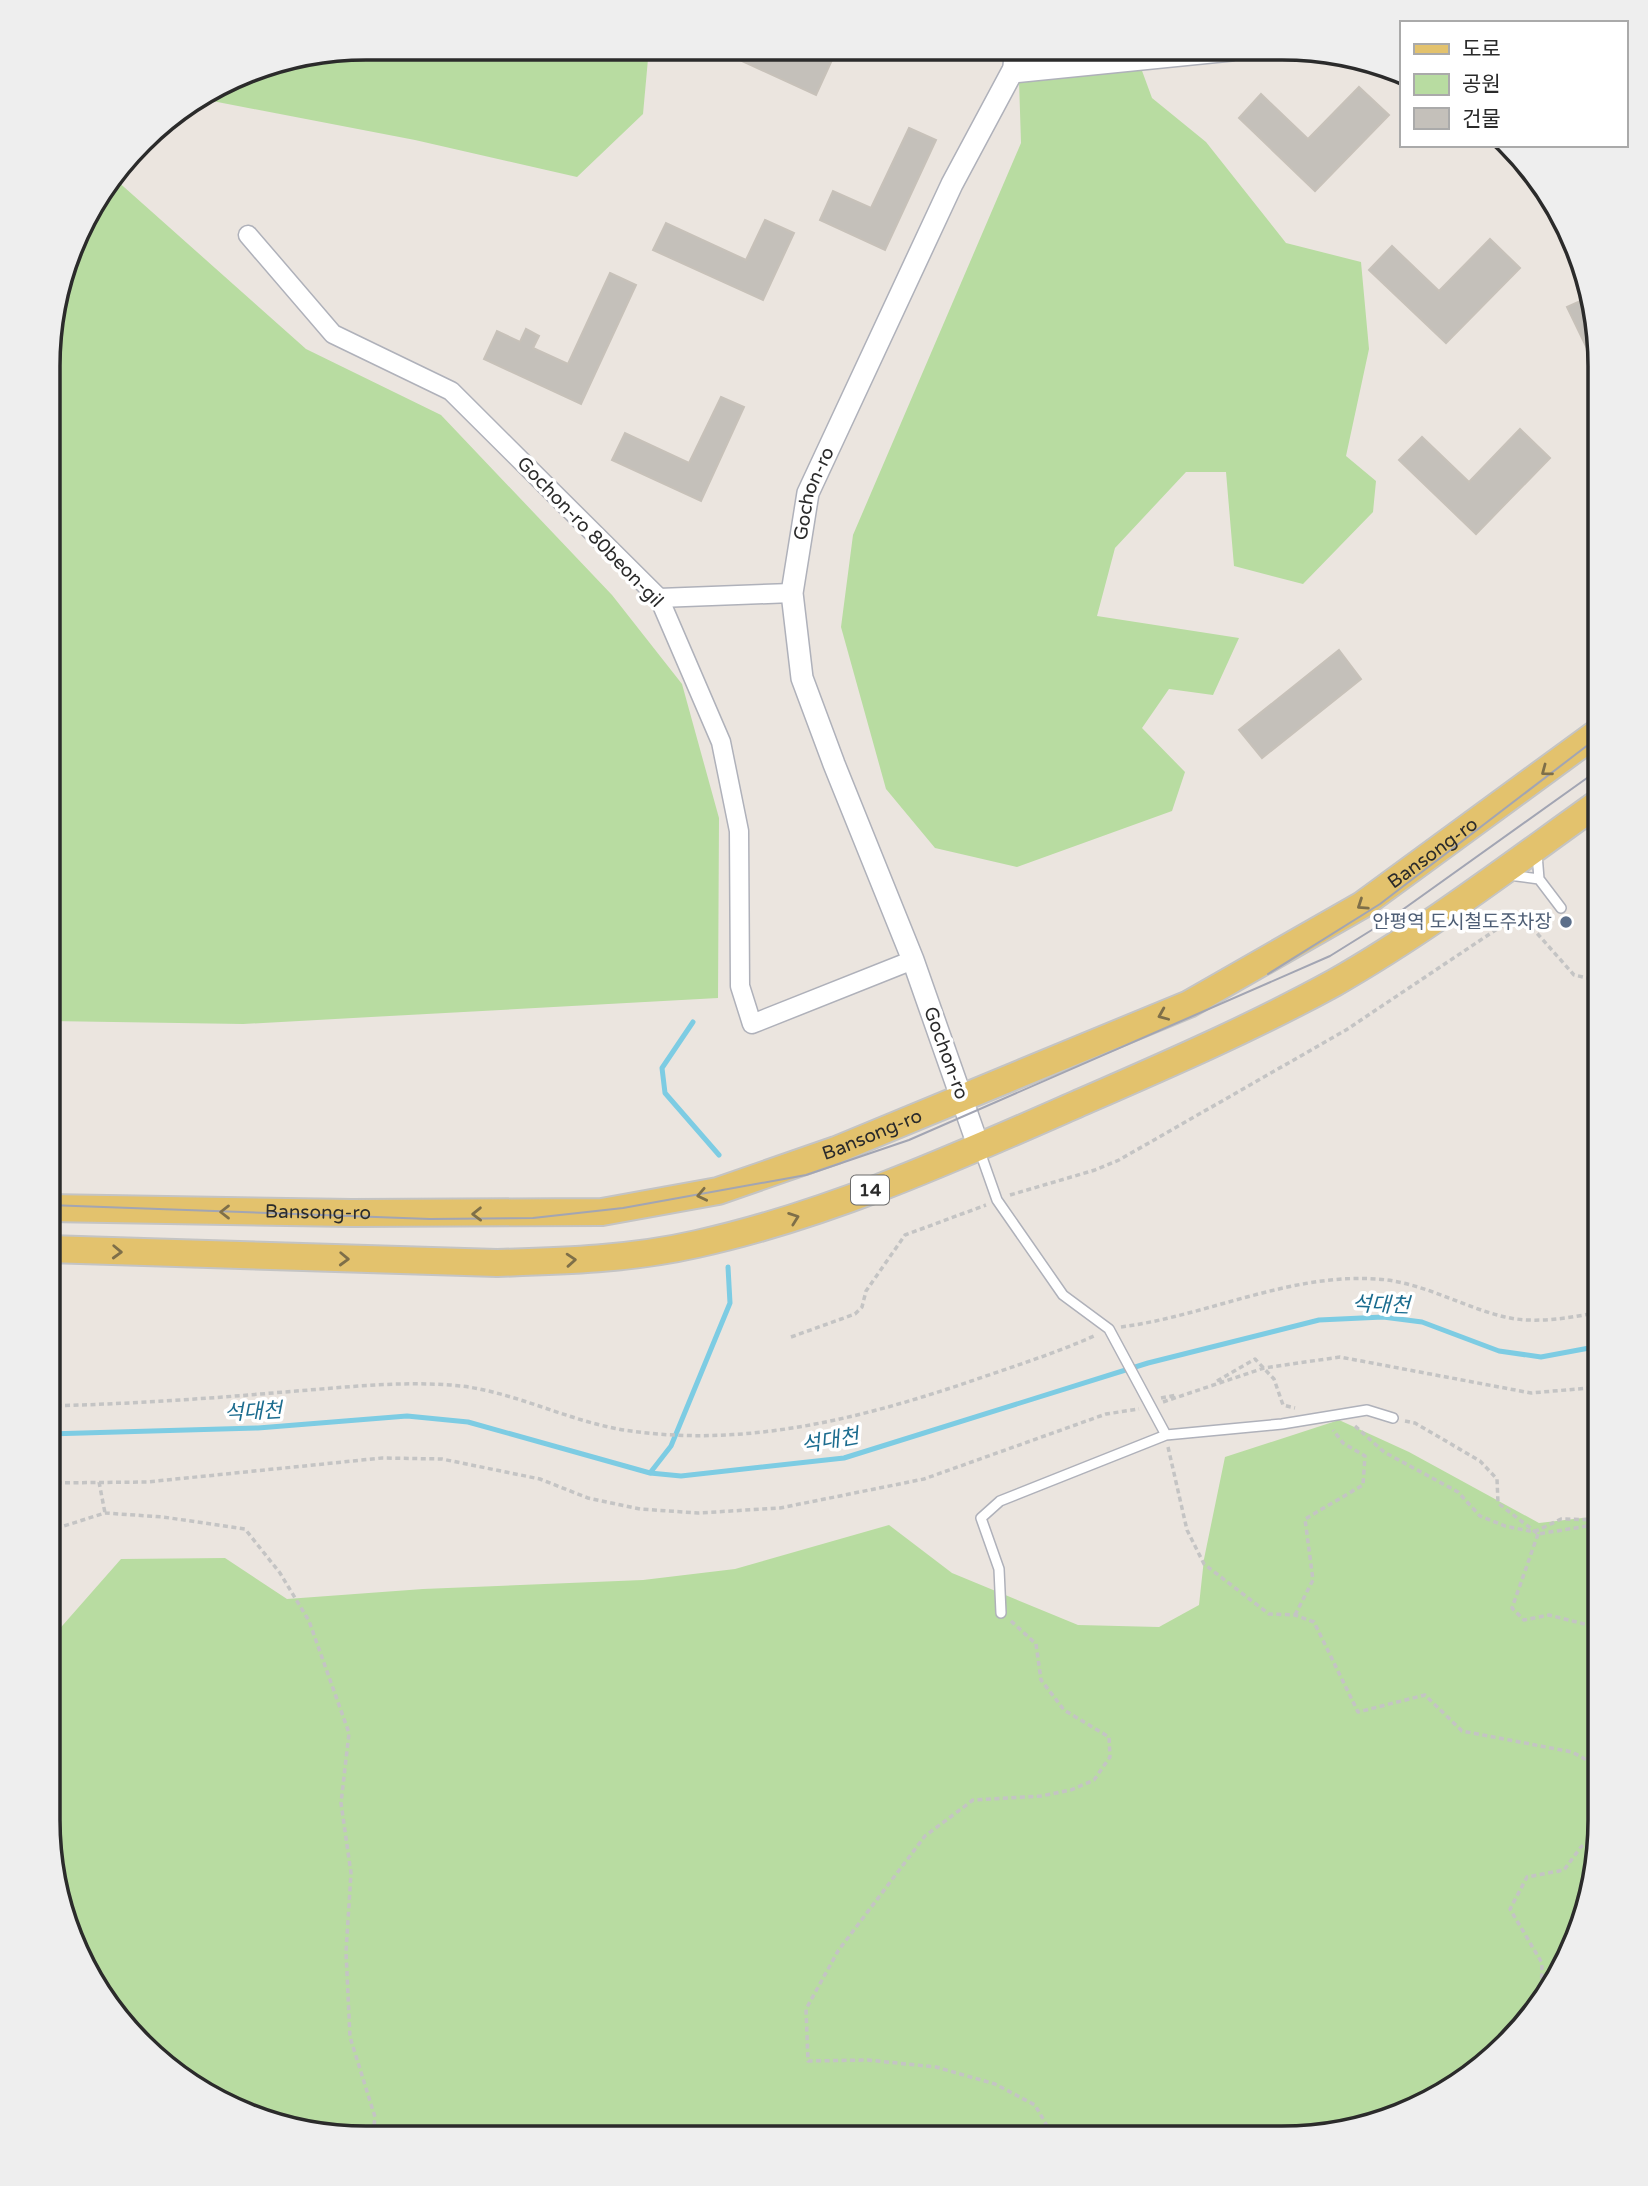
<svg xmlns="http://www.w3.org/2000/svg" width="1648" height="2186" font-family="'Varela Round','Noto Sans KR',sans-serif">
<style>
.green{fill:#b8dca1}
.lines{fill:none;stroke-linecap:round;stroke-linejoin:round}
.stream{stroke:#7dcce3;stroke-width:5}
.building{fill:#c4c0ba;stroke:#c7c1b9;stroke-width:2}
.service-casing{stroke:#afb1ba;stroke-width:12}
.minor-casing{stroke:#afb1ba;stroke-width:21}
.tertiary-casing{stroke:#afb1ba;stroke-width:24}
.primary-casing{stroke:#c4c4c4;stroke-width:30}
.path{stroke:#c4c4c4;stroke-width:3.5;stroke-dasharray:5 3.5;stroke-linecap:butt}
.service{stroke:#fff;stroke-width:9}
.minor{stroke:#fff;stroke-width:18}
.tertiary{stroke:#fff;stroke-width:21}
.primary{stroke:#e3c26d;stroke-width:26}
.tram{stroke:#a2a5b3;stroke-width:2}
.oneway{stroke:#7e6f49}
.service-dot{fill:#5c6f8a;stroke:#fff;stroke-width:2.5}
.labels{text-anchor:middle;dominant-baseline:central;stroke-width:7;stroke-linejoin:round;paint-order:stroke}
.shield{fill:#fff;stroke:#6b6b6b;stroke-width:2}
.shield-label{font-size:18px;font-weight:bold;fill:#2b2b2b}
.street-label{font-size:19px;fill:#2b2b2b;stroke:#fff}
.service-label{font-size:19px;fill:#4e5e75;stroke:#fff;text-anchor:end}
.water-label{font-size:21px;font-style:italic;fill:#1b6c8f;stroke:#fff}
.rim{fill:none;stroke:#2b2b2b;stroke-width:3.5}
</style>
<rect width="100%" height="100%" fill="#ebe5df"/>
<path class="green" d="M365,47L649,48L643,114L577,177L415,140L202,99L263,64Z
M1018,49H1134L1152,98L1206,142L1286,243L1361,262L1369,349L1346,456L1376,481L1373,512L1303,584L1234,566L1226,472H1186L1115,548L1097,616L1239,638L1213,695L1169,689L1142,728L1185,772L1172,811L1017,867L935,848L886,789L841,627L853,535L1021,143Z
M121,169L115,179L306,349L441,415L612,595L682,684L719,818L718,998L243,1024L49,1021L50,323L90,207Z
M1339,1420L1409,1452L1539,1523L1600,1516V1842L1584,1923L1547,1997L1493,2060L1424,2106L1283,2139L324,2136L188,2085L126,2031L80,1962L47,1821L48,1642L121,1559L225,1558L287,1599L423,1589L643,1580L735,1569L889,1525L952,1573L1078,1625L1159,1627L1199,1605L1204,1559L1225,1457Z"/>
<g class="lines">
<path class="stream" d="M693,1022L662,1068L665,1093L719,1155
M48,1434L258,1428L407,1416L468,1422L650,1473L681,1476L844,1458L1148,1363L1319,1320L1383,1317L1422,1322L1499,1351L1541,1357L1600,1346
M650,1473L671,1446L730,1303L728,1267"/>
</g>
<path class="building" d="M714,48H784L801,56L804,49H837L816,95Z
M1359,87L1389,115L1315,191L1239,118L1261,94L1308,139Z
M909,128L936,140L885,250L820,220L833,191L871,208Z
M765,220L794,233L763,300L653,250L666,223L746,260Z
M1490,239L1520,268L1446,343L1369,270L1392,246L1439,291Z
M610,273L636,285L581,404L484,359L497,331L520,342L526,329L539,336L533,348L568,364Z
M1585,299L1600,360L1594,363L1567,307Z
M721,397L744,407L701,501L612,460L625,433L689,463Z
M1520,429L1550,458L1476,534L1399,460L1422,437L1469,482Z
M1339,650L1361,679L1262,758L1239,730Z"/>
<g class="lines">
<defs>
<path id="service" d="M1537,854L1539,879L1561,908
M1509,875L1539,879
M979,1149L997,1200L1063,1295L1109,1329L1166,1435L1000,1501L981,1518L999,1569L1001,1613
M1166,1435L1282,1424L1367,1410L1393,1418"/>
<path id="minor" d="M1012,72L1014,49
M248,235L333,334L451,391L659,598L721,742L739,831L740,986L752,1024L913,960
M659,598L792,593"/>
<g id="tertiary">
<path id="s1" d="M979,1148L913,960L834,764L802,678L792,593L808,493L952,184L1012,72L1231,50"/>
</g>
<g id="primary">
<path id="s2" d="M48,1208L352,1213L602,1212L718,1191L836,1150L1189,1004L1362,905L1601,730"/>
<path d="M48,1249L497,1263C564,1261 632,1259 697,1244C828,1215 952,1159 1075,1105C1162,1067 1250,1029 1334,983C1427,930 1514,863 1601,801"/>
</g>
</defs>
<use href="#service" class="service-casing"/>
<use href="#minor" class="minor-casing"/>
<use href="#tertiary" class="tertiary-casing"/>
<use href="#primary" class="primary-casing"/>
<path class="path" d="M1010,1195L1095,1170L1119,1160L1346,1030L1509,921L1535,931L1574,975L1597,980L1600,977
M1121,1327C1206,1316 1290,1273 1377,1279C1423,1282 1462,1307 1505,1317C1536,1324 1569,1318 1600,1312
M791,1337L855,1314L862,1307L866,1291L905,1235L986,1205
M1217,1381L1255,1359L1274,1379L1283,1405L1295,1408
M1161,1398L1177,1395
M1163,1402L1264,1368L1340,1357L1531,1393L1600,1387
M48,1406C127,1404 205,1399 284,1392C338,1388 395,1381 450,1385C512,1389 569,1423 631,1431C751,1448 871,1416 983,1377C1021,1364 1058,1352 1094,1336
M1405,1421L1415,1423L1480,1461L1497,1479L1498,1503L1538,1534L1600,1524
M1355,1426L1384,1452L1458,1492L1480,1516L1505,1526L1534,1532L1561,1519L1600,1520
M1168,1447L1187,1530L1204,1564L1269,1614L1295,1615L1314,1622L1358,1712L1425,1695L1462,1731L1572,1752L1598,1766L1600,1772
M99,1482L105,1513
M48,1483L147,1482L382,1458L442,1459L540,1479L588,1498L640,1509L698,1513L780,1508L924,1479L1106,1414L1139,1409
M48,1531L105,1513L163,1517L245,1529L280,1573L309,1621L349,1733L341,1803L351,1873L346,1952L350,2037L375,2117L373,2136
M1538,1534L1512,1608L1524,1620L1549,1615L1600,1628
M1295,1615L1313,1580L1305,1519L1363,1485L1365,1456L1343,1443L1333,1430
M1011,1621L1036,1644L1041,1680L1064,1710L1109,1737L1110,1757L1094,1780L1071,1790L1041,1796L973,1800L925,1836L838,1951L806,2009L808,2061L868,2060L936,2067L995,2084L1035,2105L1054,2138
M1541,2004L1542,1963L1510,1909L1527,1877L1564,1870L1581,1847L1600,1831"/>
<use href="#service" class="service"/>
<use href="#minor" class="minor"/>
<use href="#tertiary" class="tertiary"/>
<use href="#primary" class="primary"/>
<path class="tram" d="M1268,974L1380,904L1601,735
M48,1205L430,1219L533,1218L623,1208L806,1175L909,1140L1330,956L1391,918L1601,768"/>
</g>
<defs><path id="oneway-chevron" d="M-2-3.5L2.5 0L-2 3.5" fill="none" stroke-width="1.6" stroke-linecap="round" stroke-linejoin="round" transform="scale(1.75)"/></defs>
<g class="oneway">
<use href="#oneway-chevron" transform="translate(1546 771) rotate(143)"/>
<use href="#oneway-chevron" transform="translate(1362 905) rotate(146)"/>
<use href="#oneway-chevron" transform="translate(1163 1015) rotate(157)"/>
<use href="#oneway-chevron" transform="translate(702 1195) rotate(168)"/>
<use href="#oneway-chevron" transform="translate(225 1212) rotate(-180)"/>
<use href="#oneway-chevron" transform="translate(477 1214) rotate(179)"/>
<use href="#oneway-chevron" transform="translate(794 1218) rotate(-20)"/>
<use href="#oneway-chevron" transform="translate(117 1252) rotate(2)"/>
<use href="#oneway-chevron" transform="translate(344 1259) rotate(2)"/>
<use href="#oneway-chevron" transform="translate(571 1260) rotate(-4)"/>
</g>
<circle class="service-dot" cx="1566" cy="922" r="7"/>
<g class="labels">
<rect class="shield" x="851" y="1175.5" width="38" height="29" rx="5"/>
<g class="shield-label">
<text x="870" y="1190">14</text>
</g>
<g class="street-label">
<text stroke="none"><textPath href="#s1" startOffset="690">Gochon-ro</textPath></text>
<text transform="translate(590 532) rotate(46)">Gochon-ro 80beon-gil</text>
<text stroke="none"><textPath href="#s2" startOffset="1466">Bansong-ro</textPath></text>
<text transform="translate(946 1053) rotate(70)">Gochon-ro</text>
<text stroke="none"><textPath href="#s2" startOffset="836">Bansong-ro</textPath></text>
<text stroke="none"><textPath href="#s2" startOffset="270">Bansong-ro</textPath></text>
</g>
<g class="service-label">
<text x="1552" y="922">안평역 도시철도주차장</text>
</g>
<g class="water-label">
<text transform="translate(1381 1305) rotate(2)">석대천</text>
<text transform="translate(253 1412) rotate(-3)">석대천</text>
<text transform="translate(830 1441) rotate(-10)">석대천</text>
</g>
</g>
<path d="M0 0H1648V2186H0ZM366 60H1282A306 306 0 0 1 1588 366V1820A306 306 0 0 1 1282 2126H366A306 306 0 0 1 60 1820V366A306 306 0 0 1 366 60Z" fill="#eee" fill-rule="evenodd"/>
<path class="rim" d="M366 60H1282A306 306 0 0 1 1588 366V1820A306 306 0 0 1 1282 2126H366A306 306 0 0 1 60 1820V366A306 306 0 0 1 366 60Z"/>
<rect x="1400" y="21" width="228" height="126" fill="#ffffff" stroke="#aaaaaa" stroke-width="2"/>
<rect x="1414" y="44" width="35" height="10" fill="#e3c26d" stroke="#aaaaaa" stroke-width="2"/>
<text x="1462" y="56" font-size="21" fill="#2b2b2b">도로</text>
<rect x="1414" y="74" width="35" height="21" fill="#b8dca1" stroke="#aaaaaa" stroke-width="2"/>
<text x="1462" y="91" font-size="21" fill="#2b2b2b">공원</text>
<rect x="1414" y="108" width="35" height="21" fill="#c4c0ba" stroke="#aaaaaa" stroke-width="2"/>
<text x="1462" y="126" font-size="21" fill="#2b2b2b">건물</text>
</svg>
